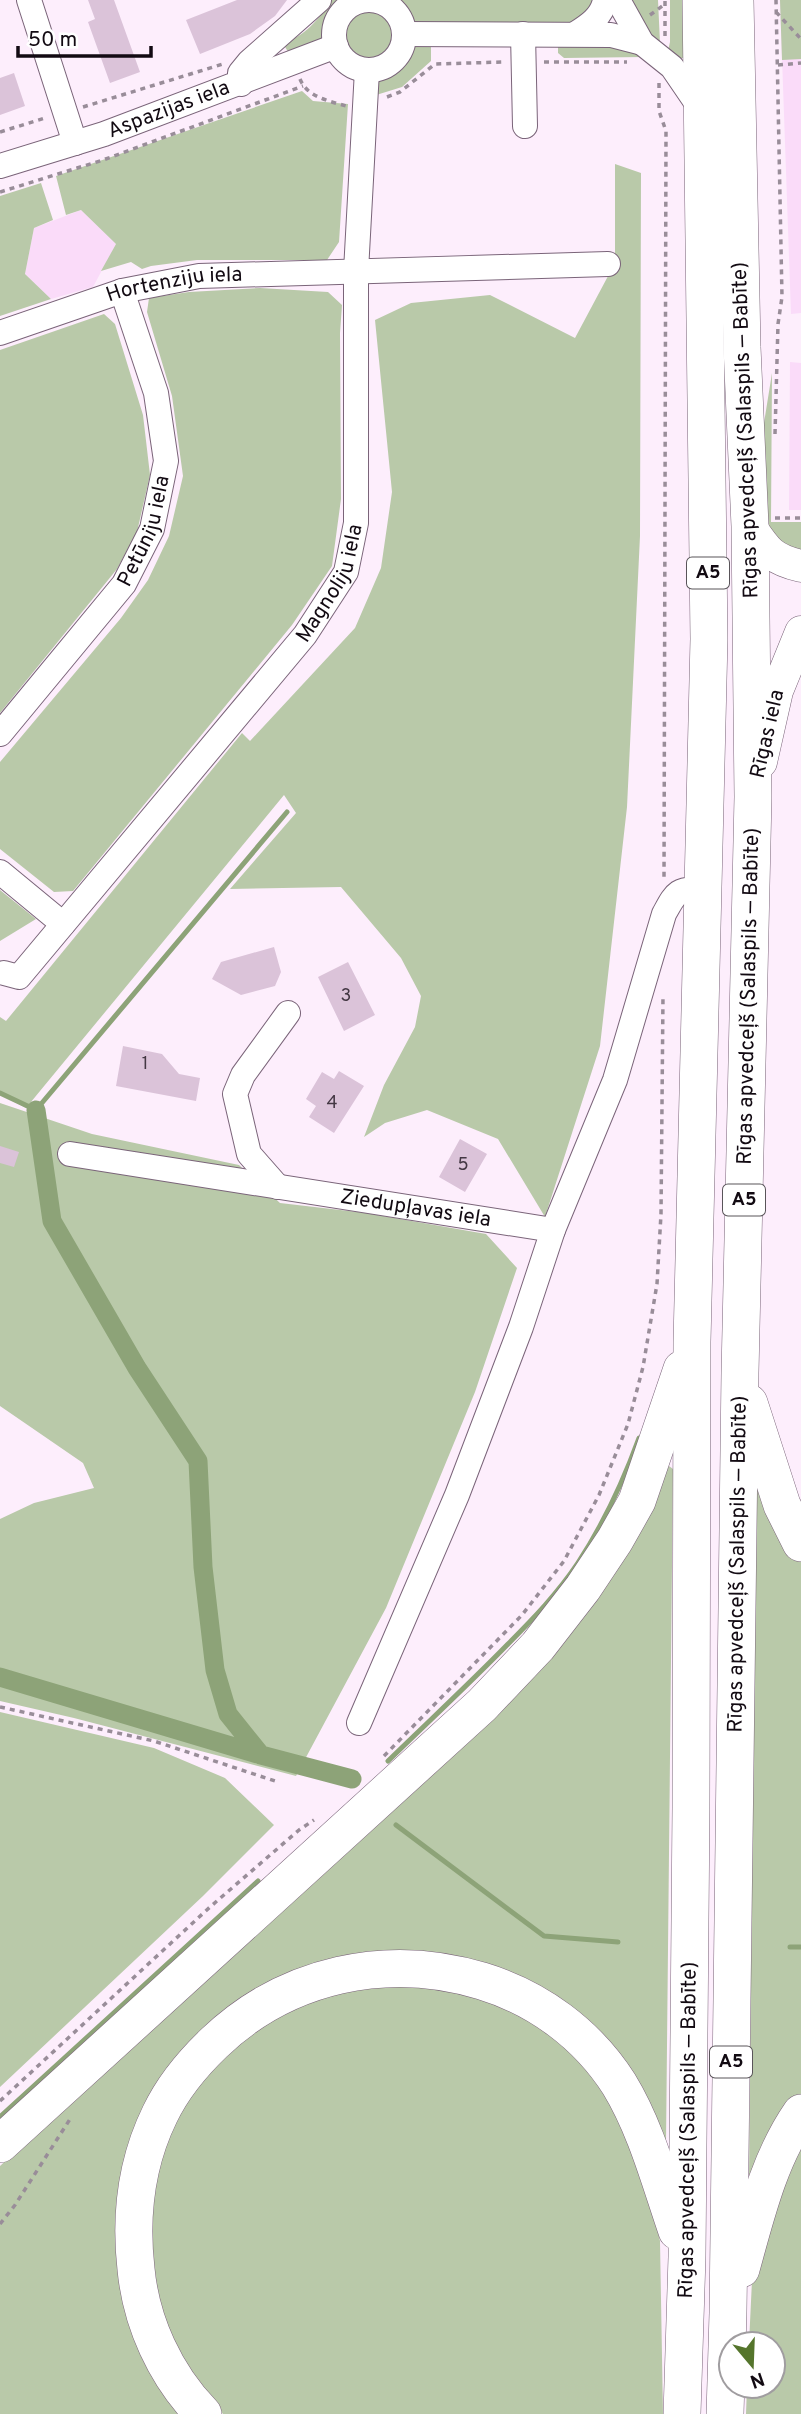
<svg xmlns="http://www.w3.org/2000/svg" width="801" height="2414" font-family="Overpass,sans-serif">
<style>
.built{fill:#fadbf9}
.green{fill:#b9c9a9}
.lines{fill:none;stroke-linecap:round;stroke-linejoin:round}
.stream{stroke:#8da378;stroke-width:5}
.canal{stroke:#8da378;stroke-width:19}
.building{fill:#dbc3d9}
.minor-casing{stroke:#7a6479;stroke-width:26}
.major-casing{stroke:#7a6479;stroke-width:33}
.highway-casing{stroke:#7a6479;stroke-width:38}
.path{stroke:#998d99;stroke-width:3.5;stroke-dasharray:5 5;stroke-linecap:butt}
.minor{stroke:#fff;stroke-width:24}
.major{stroke:#fff;stroke-width:32}
.highway{stroke:#fff;stroke-width:37}
.labels{text-anchor:middle;dominant-baseline:central;stroke-width:5;stroke-linejoin:round;paint-order:stroke}
.number-label{font-size:18px;fill:#443844}
.shield{fill:#fff;stroke:#595459;stroke-width:2}
.shield-label{font-size:19px;font-weight:bold;fill:#120a12}
.street-label{font-size:21px;fill:#120a12;stroke:#fff}
</style>
<rect width="100%" height="100%" fill="#fdeefc"/>
<path class="built" d="M780,0H801V313L791,314Z
M81,210L116,244L93,287L51,299L25,274L34,228Z
M790,362L801,363V510H789Z"/>
<path class="green" d="M332,0H342L323,26V37L318,45L290,55L282,42C303,40 321,16 332,0Z
M397,0H596L575,23L416,24Z
M626,0H658L660,43L643,28Z
M670,0H686L688,57L677,59L668,51L670,42Z
M780,0H801V59L782,60Z
M343 36a26 26 0 1 1 52 0a26 26 0 1 1-52 0Z
M558,41L617,43L643,57L564,58L558,53Z
M421,43L431,44V61L402,87L373,96L378,81C389,76 400,71 407,60C412,52 412,47 421,43Z
M302,91L313,101L348,104L339,242L327,260H197L151,266L142,269L131,262L101,271L116,244L81,210L66,215L56,176Z
M615,164L641,173L640,536L627,807L600,1046L545,1217L498,1139L427,1110L385,1123L364,1137L384,1085L415,1027L421,996L401,958L341,887L230,889L296,813L284,795L26,1108L0,1094V1017L6,1021L242,733L250,741L355,628L381,568L392,492L375,320L411,303L490,295L575,338L615,263Z
M41,183L53,220L34,228L25,274L51,299L0,316V196Z
M260,288L328,292L342,305L340,333L341,499L332,566L292,625L73,891L54,892L0,849V762L121,618L148,580L169,536L183,476L172,396L147,312L149,298L189,292Z
M104,314L115,324L143,415L150,475L137,532L117,569L0,713V350Z
M772,373L771,522H801V556L768,534L763,429Z
M0,890L36,919L0,941Z
M0,1103L92,1134L239,1165L280,1203L366,1213L486,1234L517,1268L475,1392L386,1608L296,1776L74,1718L0,1701V1519L34,1503L94,1488L83,1463L0,1406Z
M756,1459L801,1556V2099L752,2178L749,2176Z
M669,1466L673,1469L666,2142L497,1973L268,1985L128,2163L185,2414H0V2166L140,2035L625,1552Z
M0,1712L154,1748L225,1778L274,1825L203,1896L0,2087Z
M437,1982L529,2015L609,2088L651,2198L660,2241L663,2414H223L191,2374L170,2335L154,2289L145,2237L157,2162L191,2092L262,2022L326,1991Z
M801,2137V2414H746L747,2386H773V2344H749L753,2259Z"/>
<g class="lines">
<path class="stream" d="M0,1093L36,1110L287,812
M388,1761C428,1722 469,1684 508,1644C533,1619 558,1593 578,1563C604,1523 623,1482 639,1438
M396,1825L544,1936L618,1942
M790,1947H801
M0,2117L258,1881"/>
<path class="canal" d="M36,1110L52,1221L137,1368L198,1461L203,1567L215,1670L228,1714L261,1755
M0,1677L261,1755L352,1779"/>
</g>
<path class="building" d="M88,0H114L140,72L110,83L88,22L95,19Z
M237,0H287L275,16L250,34L200,54L186,20Z
M14,73L25,106L0,115V78Z
M274,947L281,972L275,986L241,995L212,979L221,962Z
M348,962L375,1015L344,1031L318,977Z
M123,1046L162,1054L179,1074L200,1078L196,1101L116,1086Z
M339,1071L364,1086L334,1133L309,1117L316,1106L306,1099L322,1072L334,1079Z
M460,1139L487,1154L465,1192L439,1177Z
M0,1146L19,1152L14,1167L0,1163Z"/>
<g class="lines">
<defs>
<g id="minor">
<path d="M29,0L75,143"/>
<path d="M618,0L642,43L672,67L702,111"/>
<circle cx="369" cy="35" r="35"/>
<path d="M404,34L611,35L642,43"/>
<path d="M523,34L525,126"/>
<path d="M575,34C588,26 602,17 605,0"/>
<path d="M241,84L240,73L249,62L319,0"/>
<path id="s1" d="M0,166L104,134L336,46"/>
<path id="s2" d="M0,333L122,291L199,276L608,264"/>
<path id="s3" d="M0,734L124,584L152,529L166,461L156,393L122,291"/>
<path d="M0,872L63,924"/>
<path id="s4" d="M4,973L19,977L305,635L346,572L356,523V271L367,70"/>
<path id="s5" d="M70,1154L553,1230"/>
<path d="M278,1187L249,1154L235,1094L243,1075L288,1013"/>
<path d="M359,1723L457,1495L521,1327L553,1230L615,1080L664,914C675,894 677,887 702,890"/>
</g>
<path id="major" d="M750,526C766,550 771,559 801,566
M761,762L777,691L801,632"/>
<g id="highway">
<path d="M749,1403L782,1505L801,1543"/>
<path d="M0,2144L482,1705L538,1646L583,1588L615,1540L637,1501L682,1369"/>
<path d="M741,2269C756,2215 769,2159 801,2113"/>
<path d="M203,2414C165,2375 141,2322 136,2269C130,2216 136,2163 160,2114C173,2087 192,2064 214,2043C286,1974 387,1952 482,1981C538,1998 587,2034 619,2084C646,2128 660,2182 677,2231"/>
<path id="s6" d="M682,2414L687,2257L691,1808L692,1342L709,639L701,0"/>
<path id="s7" d="M725,2414L728,2313L740,1373L753,797L750,526L742,347L735,0"/>
</g>
</defs>
<use href="#minor" class="minor-casing"/>
<use href="#major" class="major-casing"/>
<use href="#highway" class="highway-casing"/>
<path class="path" d="M776,12L801,39
M650,15L665,4
M665,36V0
M544,62H627
M778,65L801,63
M300,79C307,97 329,101 346,106
M659,83V111L666,131L664,879
M387,97L400,92L435,64L504,62
M83,107L223,64
M0,132L45,118
M0,192L103,160L303,86
M775,434L778,324L782,297L776,0
M775,518H801
M0,1707L154,1741L278,1782
M384,1756L522,1615L564,1561L599,1495L628,1424L643,1367L657,1284L661,1214L663,995
M0,2101L210,1907L299,1830L314,1820
M0,2224L15,2205L72,2116"/>
<use href="#minor" class="minor"/>
<use href="#major" class="major"/>
<use href="#highway" class="highway"/>
</g>
<g class="labels">
<g class="number-label">
<text x="346" y="996">3</text>
<text x="145" y="1064">1</text>
<text x="332" y="1103">4</text>
<text x="463" y="1165">5</text>
</g>
<g class="shield">
<rect x="687" y="557.5" width="42" height="31" rx="5"/>
<rect x="723" y="1184.5" width="42" height="31" rx="5"/>
<rect x="710" y="2046.5" width="42" height="31" rx="5"/>
</g>
<g class="shield-label">
<text x="708" y="573">A5</text>
<text x="744" y="1200">A5</text>
<text x="731" y="2062">A5</text>
</g>
<g class="street-label">
<text stroke="none"><textPath href="#s1" startOffset="178">Aspazijas iela</textPath></text>
<text stroke="none"><textPath href="#s2" startOffset="182">Hortenziju iela</textPath></text>
<text transform="translate(746 430) rotate(-92)">Rīgas apvedceļš (Salaspils — Babīte)</text>
<text stroke="none"><textPath href="#s3" startOffset="252">Petūniju iela</textPath></text>
<text stroke="none"><textPath href="#s4" startOffset="520">Magnoliju iela</textPath></text>
<text transform="translate(768 734) rotate(-77)">Rīgas iela</text>
<text stroke="none"><textPath href="#s7" startOffset="1418">Rīgas apvedceļš (Salaspils — Babīte)</textPath></text>
<text stroke="none"><textPath href="#s5" startOffset="350">Ziedupļavas iela</textPath></text>
<text stroke="none"><textPath href="#s7" startOffset="850">Rīgas apvedceļš (Salaspils — Babīte)</textPath></text>
<text stroke="none"><textPath href="#s6" startOffset="284">Rīgas apvedceļš (Salaspils — Babīte)</textPath></text>
</g>
</g>
<g transform="translate(752 2365) rotate(161)"><circle r="33" fill="#ffffff" stroke="#a09da0" stroke-width="2"/>
<path d="M0-5L12 26L0 18L-12 26Z" fill="#55752c"/>
<text y="-10" font-size="19" font-weight="bold" text-anchor="middle" fill="#120a12">N</text>
</g>
<path d="M18 46v10h133v-10" fill="none" stroke="#120a12" stroke-width="3.5"/>
<text x="28" y="46" font-size="21" fill="#120a12" stroke="#ffffff" stroke-width="5" paint-order="stroke">50 m</text>
</svg>
